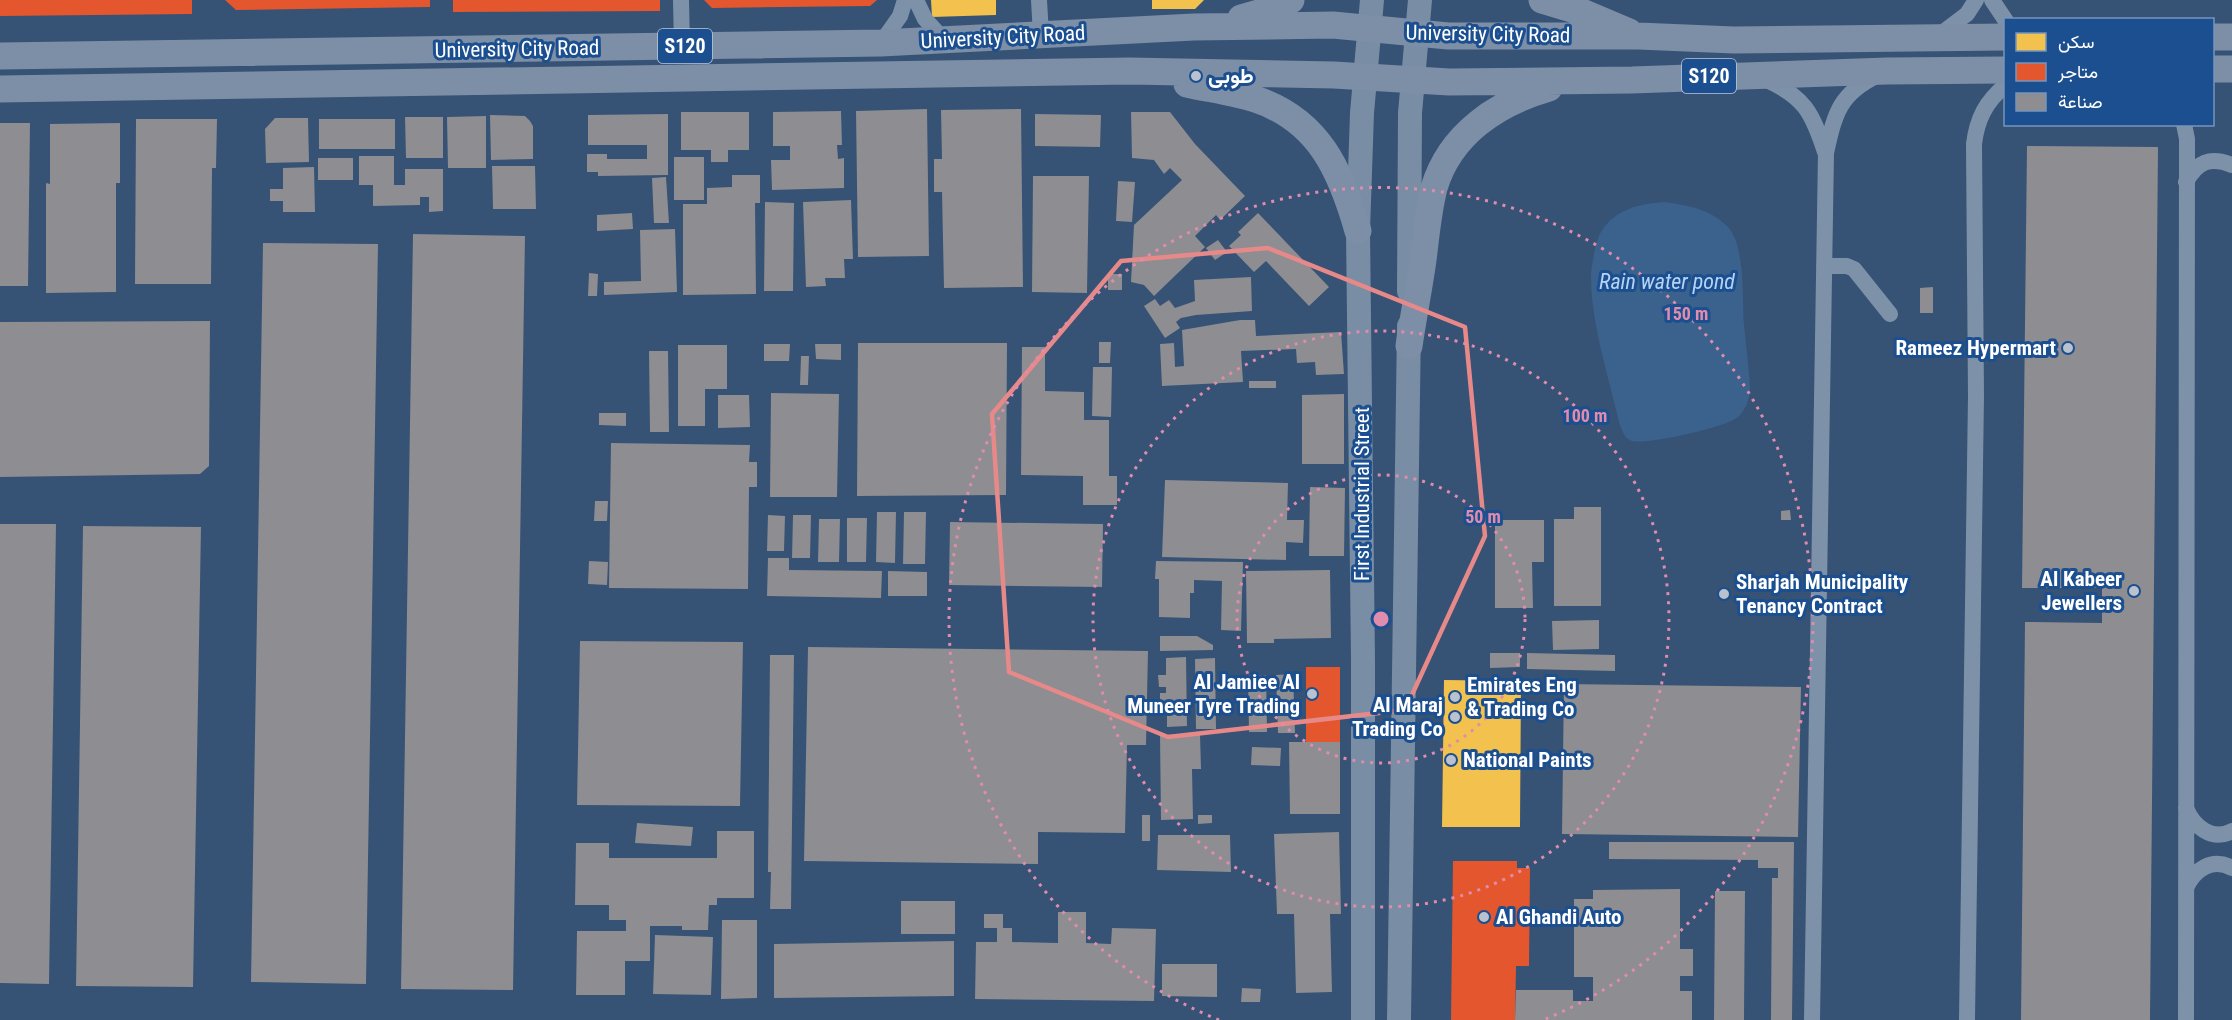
<svg xmlns="http://www.w3.org/2000/svg" width="2232" height="1020" font-family="'Roboto Condensed',Vazirmatn,sans-serif">
<style>
.water{fill:#3b618d}
.homes{fill:#f2c14e}
.shops{fill:#e4572e}
.industry{fill:#8d8d92}
.lines{fill:none;stroke-linecap:round;stroke-linejoin:round}
.street{stroke:#7d92a8;stroke-width:16}
.secondary{stroke:#798da4;stroke-width:24}
.primary{stroke:#7d8ea7;stroke-width:27}
.marked{fill:none;stroke:#e88989;stroke-width:4.5;stroke-linejoin:round}
.ring{fill:none;stroke:#e08cad;stroke-width:3;stroke-dasharray:3 6}
.poi-dot{fill:#b9c2ce;stroke:#1b4f8f;stroke-width:2}
.labels{text-anchor:middle;dominant-baseline:central;stroke-width:6;stroke-linejoin:round;paint-order:stroke}
.shield{fill:#1b4f8f;stroke:#bbcadd;stroke-width:1.5}
.shield-label{font-size:20px;font-weight:bold;fill:#fff}
.street-label{font-size:21px;fill:#fff;stroke:#1b4f8f}
.poi-label{font-size:21px;font-weight:bold;fill:#fff;stroke:#1b4f8f;text-anchor:start}
.water-label{font-size:22px;font-style:italic;fill:#b5d3f5;stroke:#1b4f8f}
.centre{fill:#e08cad;stroke:#1b4f8f;stroke-width:3}
.ring-label{font-size:18px;text-anchor:middle;font-weight:bold;fill:#e08cad;stroke:#1b4f8f;stroke-width:6;stroke-linejoin:round;paint-order:stroke}
</style>
<rect width="100%" height="100%" fill="#365274"/>
<path class="water" d="M1664,202C1687,205 1710,209 1727,226C1746,245 1742,299 1744,324C1746,346 1749,367 1750,388C1749,400 1747,408 1738,417C1727,427 1648,445 1632,441C1631,441 1626,438 1625,436C1619,427 1617,412 1614,402C1604,361 1591,318 1591,276C1591,267 1596,239 1601,232C1615,209 1639,204 1664,202Z"/>
<path class="homes" d="M931,0H996V15L932,17Z
M1152,0H1204L1195,9H1152Z
M1444,680L1521,681L1520,827H1442Z"/>
<path class="shops" d="M0,0H192V14L0,16Z
M225,0H430V7L236,10Z
M453,0H660V11L453,12Z
M704,0H877L870,6L712,8Z
M1306,667H1340V742H1306Z
M1453,861H1517V868H1530L1529,966H1516L1515,1020H1451Z"/>
<path class="industry" d="M927,109L929,256L858,257L856,111Z
M1021,109L1023,287L944,288L942,192H934V159H942L941,110Z
M841,111L842,145H837L838,159L844,158V188L772,190L771,160H790V146H773V112Z
M681,112H749V150H728V162H711V150H681Z
M1131,112H1170L1195,144L1245,196L1220,220L1216,215L1195,236L1205,247L1154,296L1144,285L1131,282L1134,225L1182,180L1170,168L1164,174L1154,160L1132,158Z
M668,114V175L598,176V172H587V154H607V159H647V145H588V115Z
M1035,114L1101,115L1100,147L1035,146Z
M490,115L525,116L530,121L533,126V159L491,160Z
M486,116V168H448L447,117Z
M405,117H443V158H406Z
M275,118H308L309,162L266,163L265,129Z
M136,119H217L216,168H212L211,284H135Z
M319,119H395V149H319Z
M0,123H30L28,286H0Z
M120,123V183H116V292L46,293V183L50,184V124Z
M2027,146L2158,147L2150,1020H2021L2025,622L2102,623V588H2022Z
M359,156H394V185H405V169H443V211L429,212V197H420V205L373,206V185H359Z
M674,157H704V200H674Z
M318,158H353V180H318Z
M492,166H535L536,209H493Z
M314,167L315,212H283V201H270V189H283V168Z
M732,175H760V203H755L756,294L683,295V204H707V188L732,187Z
M1033,176H1089L1087,293L1032,292Z
M666,177L669,223H654L652,178Z
M1118,181L1135,182L1132,222L1116,221Z
M851,200L853,259H844L845,278H825L826,286L806,287L803,202Z
M765,202L794,203L793,291H764Z
M632,213L633,229L597,231V215Z
M1258,213L1329,287L1309,306L1266,261L1254,272L1229,246L1241,235L1238,232Z
M675,229L677,292L604,295V282L641,281L640,230Z
M413,234L525,236L513,990L401,989Z
M1218,240L1227,252L1215,260L1206,248Z
M263,243L378,244L366,984L251,982Z
M589,273L598,274L597,296H588Z
M1108,274H1122V290H1108Z
M1251,277L1252,311L1196,315L1181,318L1176,322L1180,328L1165,338L1144,306L1155,299L1160,306L1169,300L1175,308L1195,301L1194,280Z
M1933,287V313H1920V288Z
M1240,320H1255L1256,336L1341,332L1344,374L1316,375L1315,362L1297,363L1296,349L1241,351L1243,382L1162,386L1160,344L1174,343L1175,367L1184,366L1182,330Z
M210,321L209,466L200,474L0,477V322Z
M1099,342H1111L1110,363H1099Z
M858,343H1007L1006,495L857,496Z
M764,344H790L789,361H764Z
M815,344H841V360L816,359Z
M678,345H727V389H705V426H678Z
M1022,347H1045V391L1084,392V420H1109V476H1117V505H1083V476L1021,475Z
M649,351H668L669,432H650Z
M801,356H809L808,385H800Z
M1093,367H1112L1111,417L1092,416Z
M1249,381H1276V388H1249Z
M771,393L839,394L837,497H770Z
M1344,394V464H1302V395Z
M718,395H749L750,427L718,428Z
M599,413H626V426L599,425Z
M611,443L750,445L749,462H757V487H749L748,589L609,588Z
M1165,480L1288,483L1287,520H1304L1303,543L1286,542V560L1162,557Z
M1310,487L1345,488L1344,556H1309Z
M595,501H608L607,521H594Z
M1574,507H1601V606H1554V519H1574Z
M1790,510L1791,520H1781V511Z
M877,512H896L895,563L876,562Z
M904,512H926L925,564H903Z
M768,515L785,516L784,551H767Z
M793,515H811L810,558H792Z
M847,518H867L866,562H847Z
M819,519H840L839,562H818Z
M1495,520H1544V562H1532L1533,608H1495Z
M950,522L1103,524L1102,587L949,585Z
M0,524H56L49,984L0,983Z
M83,526L201,527L193,987L76,986Z
M768,558H789V570L882,571L881,598L767,596Z
M589,561L608,562L607,585L588,584Z
M1156,561L1243,562L1241,631L1221,630L1222,581L1194,580V593H1190V618L1159,617V579H1155Z
M1330,570L1331,638L1274,639V643H1247L1246,571Z
M888,571L927,572V596H888Z
M1599,620V649L1553,650L1552,621Z
M1160,636H1197L1213,645V650L1160,651Z
M580,641L743,642L740,806L577,805Z
M808,647L1148,651L1146,745H1127L1125,833L1038,832V864L804,861Z
M1490,653H1520V667L1490,668Z
M1527,653L1615,655V671L1527,669Z
M770,655H794L791,909H770L771,872H768Z
M1186,657L1187,726L1167,727V715L1160,714V693H1166V687H1159L1158,675H1166V658Z
M1215,658L1216,729H1196L1195,659Z
M1293,674L1295,733H1278L1276,675Z
M1248,675H1266L1267,732H1249Z
M1564,684L1801,687L1798,837L1562,834Z
M1200,734L1201,769H1192L1193,819L1161,820L1160,735Z
M1289,742H1340V814H1290Z
M1252,747L1281,748L1280,766L1251,765Z
M1142,815H1150V841H1142Z
M1198,815H1212V823L1198,824Z
M637,823L693,827L691,846L635,843Z
M717,831H754V898H717V905H709L708,930H682V926H650V961H625V995H576L577,931H626V920H609V905H575L576,843H609V858H717Z
M1339,832L1341,914H1330L1332,992L1296,993L1294,914H1277L1274,834Z
M1158,835H1230L1231,872L1157,870Z
M1609,842H1794L1792,1020H1771L1772,878H1778V868H1758V860L1609,859Z
M1680,889V949H1693V976H1680V991H1692V1020H1515L1516,990H1573V1001H1593V977H1574V899H1593V890Z
M1715,891H1745L1744,1020H1714Z
M901,901H955V934H901Z
M1058,912H1086V943L1111,944L1112,928L1156,929L1154,1001L975,999L976,942H997V928H984V914H1003V928H1012V942L1058,943Z
M722,920H757V998L721,999Z
M655,935L713,937L711,995L653,994Z
M954,941V996L774,998V944Z
M1162,964H1217V997L1162,996Z
M1242,988L1261,989L1260,1002H1241Z"/>
<g class="lines">
<path class="street" d="M681,0L682,46
M916,0L925,19L944,40
M1039,0L1041,35
M1992,0L2006,21
M1938,36L1967,14L1976,0
M881,43L900,16L905,0
M1764,79C1804,96 1812,112 1825,152
M2184,124L2187,139L2186,1020
M2186,182C2197,162 2210,156 2232,165
M1824,266H1847L1854,269L1890,314
M2186,808C2193,826 2212,842 2232,831
M2186,888C2194,870 2212,857 2232,868
M1812,1020L1826,153C1835,113 1839,94 1878,75
M1967,1020L1976,396L1974,144C1977,119 1986,101 2006,85"/>
<path class="secondary" d="M1409,291L1410,113L1420,0
M1363,1020V661L1358,231L1362,113L1372,0
M1399,1020L1409,326"/>
<path class="primary" d="M1542,0L1582,12L1629,32
M1241,18L1269,10L1291,0
M2212,37H2232
M0,56L881,43L1194,27L1333,25L1448,36H1638L1734,40L2006,37
M2212,69H2232
M1187,84C1209,89 1233,92 1255,99C1319,120 1341,171 1358,231
M0,89L1130,71L1334,75L1449,82L1632,80L1887,71L2006,70
M1409,346C1413,318 1419,289 1423,260C1426,236 1428,212 1434,188C1450,134 1497,103 1549,88"/>
</g>
<path class="marked" d="M1268,248L1465,327L1485,536L1405,710L1168,737L1009,672L992,414L1121,261Z"/>
<g class="ring">
<circle cx="1381" cy="619" r="144"/>
<circle cx="1381" cy="619" r="288"/>
<path d="M1219 1020A432 432 0 1 1 1543 1020"/>
</g>
<g class="poi-dot">
<circle cx="1196" cy="76" r="6"/>
<circle cx="2068" cy="348" r="6"/>
<circle cx="2134" cy="591" r="6"/>
<circle cx="1724" cy="594" r="6"/>
<circle cx="1312" cy="694" r="6"/>
<circle cx="1455" cy="697" r="6"/>
<circle cx="1455" cy="717" r="6"/>
<circle cx="1451" cy="760" r="6"/>
<circle cx="1484" cy="917" r="6"/>
</g>
<g class="labels">
<g class="shield">
<rect x="658" y="29" width="54" height="34" rx="4.5"/>
<rect x="1682" y="59" width="54" height="34" rx="4.5"/>
</g>
<g class="shield-label">
<text x="685" y="46">S120</text>
<text x="1709" y="76">S120</text>
</g>
<g class="street-label">
<text transform="translate(1488 34) rotate(1)">University City Road</text>
<text transform="translate(1003 37) rotate(-3)">University City Road</text>
<text transform="translate(517 49) rotate(-1)">University City Road</text>
<text transform="translate(1362 494) rotate(-90)">First Industrial Street</text>
</g>
<g class="poi-label">
<text x="1208" y="76">طوبى</text>
<text x="2056" y="348" text-anchor="end">Rameez Hypermart</text>
<text x="2122" y="579" text-anchor="end">Al Kabeer<tspan x="2122" dy="24">Jewellers</tspan></text>
<text x="1736" y="582">Sharjah Municipality<tspan x="1736" dy="24">Tenancy Contract</tspan></text>
<text x="1300" y="682" text-anchor="end">Al Jamiee Al<tspan x="1300" dy="24">Muneer Tyre Trading</tspan></text>
<text x="1467" y="685">Emirates Eng<tspan x="1467" dy="24">&amp; Trading Co</tspan></text>
<text x="1443" y="705" text-anchor="end">Al Maraj<tspan x="1443" dy="24">Trading Co</tspan></text>
<text x="1463" y="760">National Paints</text>
<text x="1496" y="917">Al Ghandi Auto</text>
</g>
<g class="water-label">
<text x="1667" y="281">Rain water pond</text>
</g>
</g>
<circle cx="1381" cy="619" r="9" class="centre"/>
<g class="ring-label">
<text x="1686" y="320">150 m</text>
<text x="1585" y="422">100 m</text>
<text x="1483" y="523">50 m</text>
</g>
<rect x="2004" y="18" width="210" height="108" fill="#1b4f8f" stroke="#7695bc" stroke-width="1.5"/>
<rect x="2016" y="33" width="30" height="18" fill="#f2c14e" stroke="#7695bc" stroke-width="1.5"/>
<text x="2058" y="48" font-size="18" fill="#ffffff">سكن</text>
<rect x="2016" y="63" width="30" height="18" fill="#e4572e" stroke="#7695bc" stroke-width="1.5"/>
<text x="2058" y="78" font-size="18" fill="#ffffff">متاجر</text>
<rect x="2016" y="93" width="30" height="18" fill="#8d8d92" stroke="#7695bc" stroke-width="1.5"/>
<text x="2058" y="108" font-size="18" fill="#ffffff">صناعة</text>
</svg>
